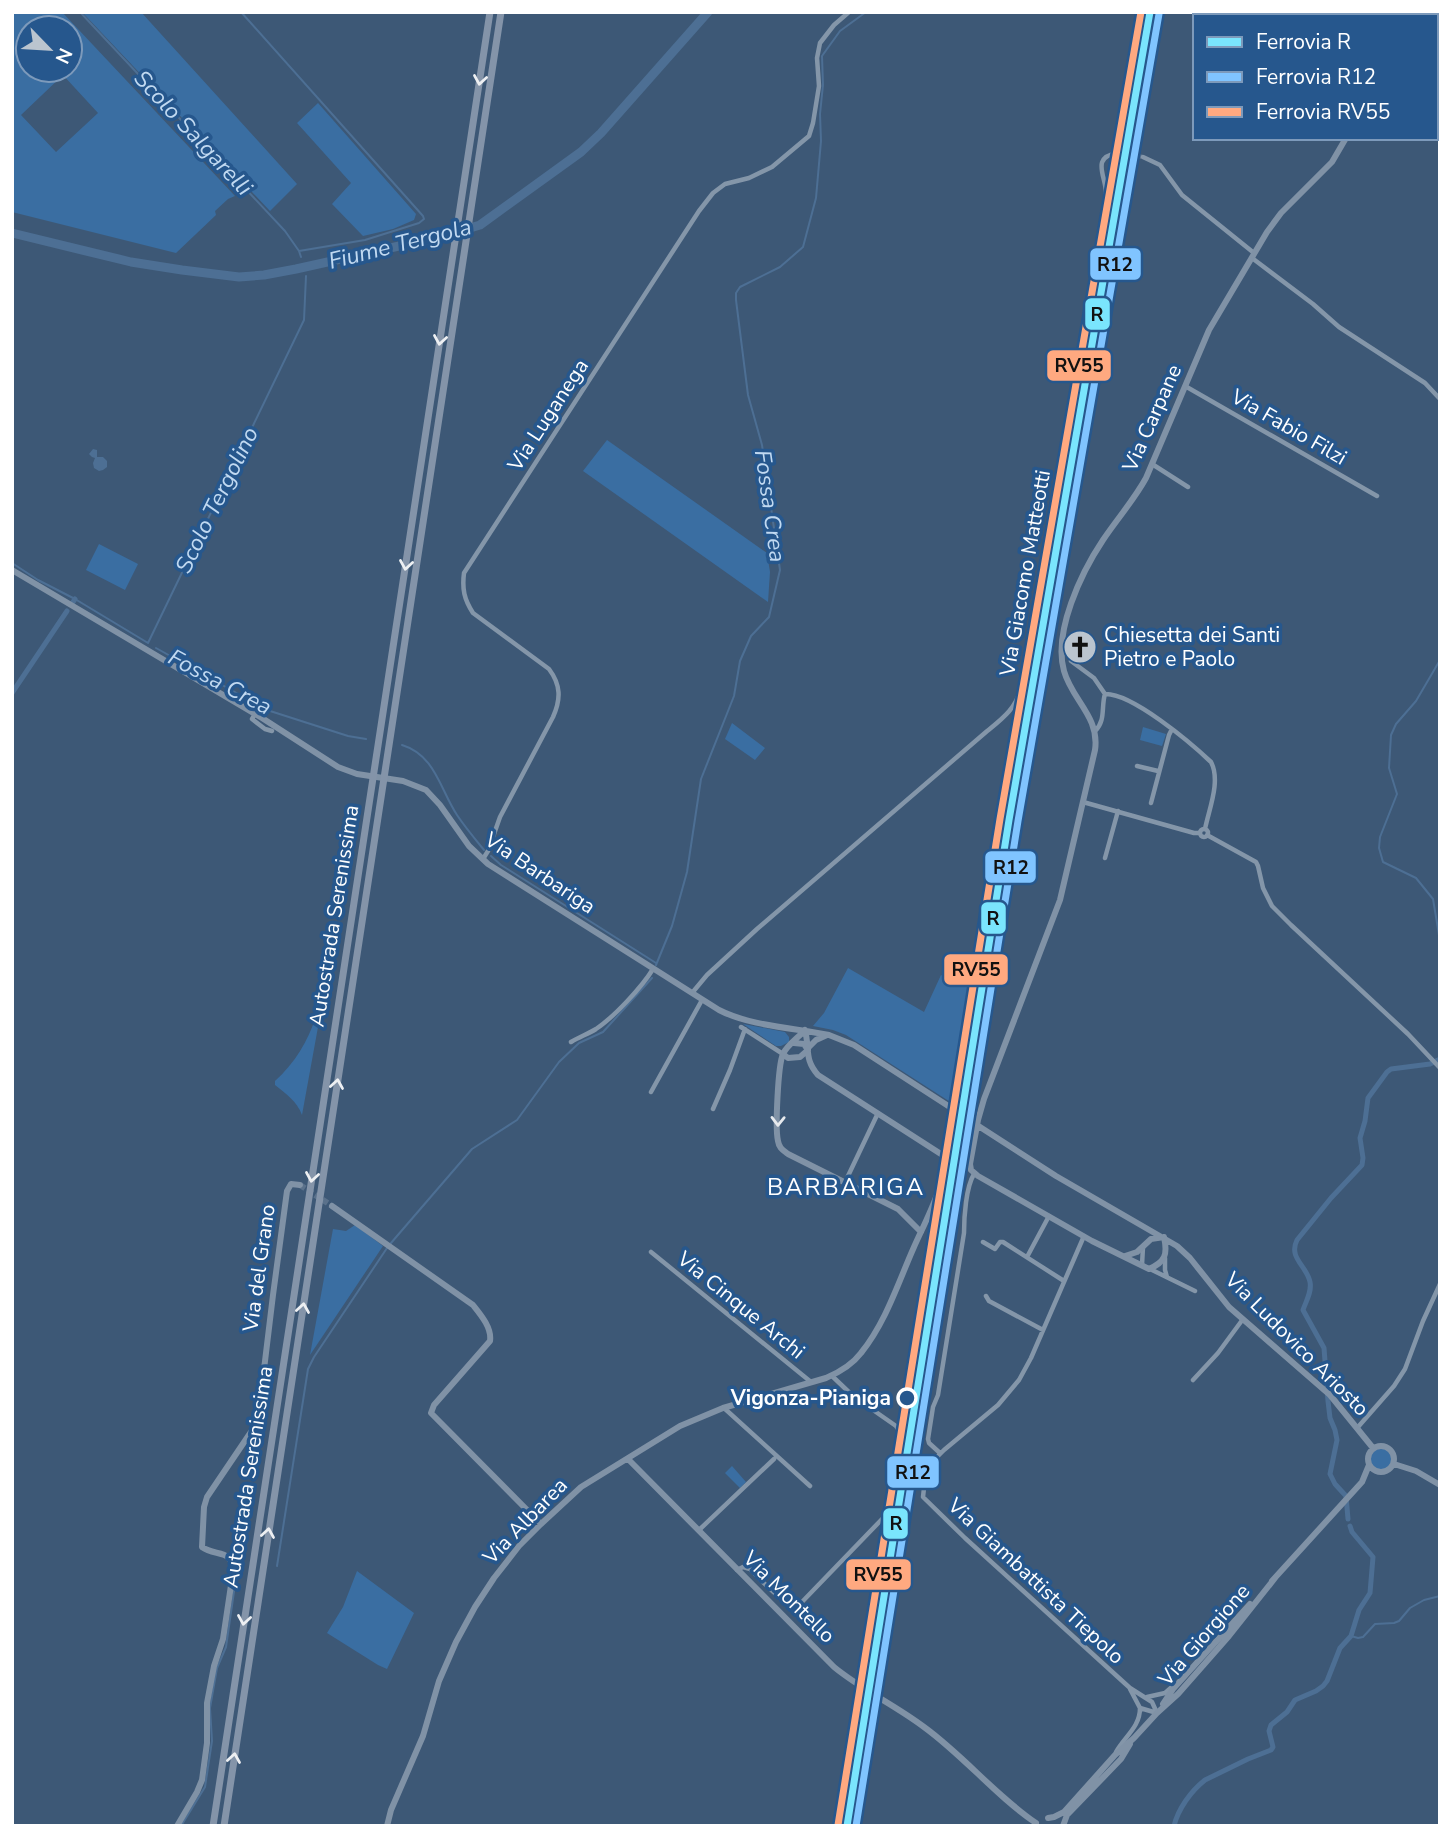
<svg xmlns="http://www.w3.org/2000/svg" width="1452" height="1838" font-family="'Nunito Sans',sans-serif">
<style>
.green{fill:#3a6ea2;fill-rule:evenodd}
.water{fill:#4d6f94}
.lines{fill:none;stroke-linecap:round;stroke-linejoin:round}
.stream{stroke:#4d6f94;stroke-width:2}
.canal{stroke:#4d6f94;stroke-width:5}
.river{stroke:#4d6f94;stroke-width:9}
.street-tunnel{stroke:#5a718b;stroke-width:4.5;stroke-dasharray:4.5 2;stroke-linecap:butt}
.secondary-tunnel{stroke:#5a718b;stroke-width:6;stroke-dasharray:6 3;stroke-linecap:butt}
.street{stroke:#8496a9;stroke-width:4.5}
.secondary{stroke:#8092a6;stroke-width:6}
.highway{stroke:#8494a9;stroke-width:7}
.rail-1-casing{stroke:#26578d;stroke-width:12}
.rail-2-casing{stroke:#26578d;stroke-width:12}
.rail-3-casing{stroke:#26578d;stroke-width:12}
.rail-1{stroke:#7ae5fd;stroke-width:7}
.rail-2{stroke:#80c4ff;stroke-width:7}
.rail-3{stroke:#ffa980;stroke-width:7}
.oneway{stroke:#edeff2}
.oneway2{stroke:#e6e9ed}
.stop-dot{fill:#26578d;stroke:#fff;stroke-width:3.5}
.labels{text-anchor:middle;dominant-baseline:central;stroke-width:7;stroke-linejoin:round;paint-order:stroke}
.street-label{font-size:21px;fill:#fff;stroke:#26578d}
.poi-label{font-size:21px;fill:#fff;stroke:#26578d;text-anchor:start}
.stop-label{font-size:21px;font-weight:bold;fill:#fff;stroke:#26578d;text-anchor:end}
.water-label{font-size:23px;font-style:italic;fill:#c1d9f1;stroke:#26578d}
.quarter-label{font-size:24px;letter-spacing:2px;fill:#fff;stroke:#26578d}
.line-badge{stroke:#26578d;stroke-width:2.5}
.pale-badge-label{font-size:19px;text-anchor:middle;font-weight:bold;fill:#111}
</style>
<rect width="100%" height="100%" fill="#3d5876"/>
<path class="green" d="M12,12H62L235,196L228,199L215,211L216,215L176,253L12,212ZM28,28H70V70H28ZM63,75L98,113L56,152L21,115Z
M82,12H141L297,184L270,211Z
M318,103L416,214L414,220L393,229L363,236L332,204L351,183L297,123Z
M607,440L767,553L770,572L768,602L583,471Z
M99,544L138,564L125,590L86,570Z
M732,723L765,748L755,760L725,739Z
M1143,727L1166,734L1162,746L1140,740Z
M848,968L924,1012L941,975L972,989L974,995L955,1105L846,1035L833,1030L813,1026L824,1013Z
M319,1006L320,1016L302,1115C297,1101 286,1094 275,1085V1081C298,1060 311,1036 319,1006Z
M743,1024L785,1032L789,1037V1042L781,1046H776Z
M355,1225L383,1246L310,1355L333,1229L346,1231Z
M1370 1459a11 11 0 1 1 22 0a11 11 0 1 1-22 0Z
M732,1466L746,1482L740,1488L725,1473Z
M357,1571L414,1613L387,1669L378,1665L327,1633L343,1607Z"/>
<path class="water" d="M93,449L97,450V457H103L107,461V467L103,470L99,471L94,468L93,463L95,458L92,457L89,454Z"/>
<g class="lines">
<path class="stream" d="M80,12L285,231L299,251L301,257
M241,12L423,216L424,219L419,223L365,240L299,251
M12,563L38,580L75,599L148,643L304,320L306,276
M156,648L267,710L348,736L366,739
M1440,660L1416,701L1396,724L1391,735L1389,768L1397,794L1380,837L1379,848L1383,862L1416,878L1433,899L1440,941
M402,745C435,755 440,789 457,815C465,827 475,839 484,850
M491,856L501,865L656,963
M656,965L672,926L687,872L701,779L734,696L740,661L751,636L769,617L780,570L762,445L748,395L736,300V293L740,287L780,267L803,247L816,198L821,141L820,114L823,85L822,56L840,31L866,12
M391,1243L472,1149L517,1120L559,1062L579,1043L603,1032L652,978
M277,1566L308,1369L314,1357L387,1248
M1351,1636L1358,1638L1363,1637L1375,1624L1394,1623L1399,1621L1410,1608L1424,1600L1440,1596
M181,1826L205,1787L212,1741L210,1708L217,1668L226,1647L239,1557"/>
<path class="canal" d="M73,602L75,599
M12,693L67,611
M1348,1519L1346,1496L1335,1484L1330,1474L1337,1440L1335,1430L1330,1418L1328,1401L1324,1348L1303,1310C1306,1301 1312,1292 1310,1282C1307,1266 1288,1258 1297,1240L1331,1198L1362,1165L1363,1158L1360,1138L1365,1121L1368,1098L1387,1072L1391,1069L1430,1064L1440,1059
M1174,1826C1178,1809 1191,1791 1205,1780L1248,1759L1271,1750L1273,1747L1269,1731L1271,1725L1287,1712L1295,1700L1316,1691L1323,1686L1327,1681L1340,1648L1351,1636L1359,1610L1370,1593L1373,1557L1352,1532L1350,1526"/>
<path class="river" d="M12,233L131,262L182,270L239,277L264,275L296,269L444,236L480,225L581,152L601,133L708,12"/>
<path class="street-tunnel" d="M1118,153L1143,157"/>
<path class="secondary-tunnel" d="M956,1111L980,1127
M300,1185L332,1206"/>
<path class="street" d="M1143,157L1160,165L1182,195L1254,253
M1252,258L1313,304L1339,327L1425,383L1440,399
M1185,386L1377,496
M1152,464L1188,487
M1071,661L1094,678L1105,694C1101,706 1106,721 1095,731
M1105,694C1132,693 1191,743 1211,762C1221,781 1209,809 1205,829
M255,714L252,719L265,729L272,731
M1137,766L1158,771
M1083,802L1194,833H1199
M1151,803L1169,735L1172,729
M1200 833a4 4 0 1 1 8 0a4 4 0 1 1-8 0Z
M1207,835L1256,862L1258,866L1263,888L1272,906L1291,925L1408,1034L1440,1068
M1105,858L1118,811
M483,859L488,851L500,817L553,717C561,699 561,685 549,669L473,613C464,599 462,589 464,573L699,211L713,193L725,184L749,178L772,167L809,136L813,123L819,86L817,58L820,43L834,25L849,12
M692,993L707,975L757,929L986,732C1002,719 1017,708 1021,687L1102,221C1103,212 1105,202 1106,193C1106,176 1090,157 1118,153
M741,1027L783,1054
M571,1042C579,1037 588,1034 596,1029C614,1017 642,987 653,969
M651,1092L702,1000
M713,1109L730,1070L745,1029
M848,1176L878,1113
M1084,1236L1031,1358L1019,1380L998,1405L944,1450L932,1462L925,1479L923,1497L965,1538L1130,1688L1152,1702L1157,1713
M983,1242L995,1249L1000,1242H1003L1064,1281
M651,1252L811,1382
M1027,1257L1049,1216
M1165,1258V1270L1167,1277
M1142,1265L1143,1247
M1150,1269L1195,1291
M986,1296L989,1301L1043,1330
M1193,1380L1218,1353L1243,1319
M724,1408L810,1486
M1358,1427L1394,1386L1405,1369L1423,1321L1440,1284
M940,1453L929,1443L928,1439L933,1407L938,1395L964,1233C964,1217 966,1187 974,1174
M699,1530L774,1459
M737,1570L743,1567L750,1569C763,1581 783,1608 801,1603L885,1516L900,1432L896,1426L853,1396L832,1376
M1130,1689L1140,1708L1157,1713
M1147,1697L1165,1693L1173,1686
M1116,1752C1125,1736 1140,1727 1140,1708"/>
<path class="secondary" d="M1387,16L1389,12
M12,570L262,718L338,767L357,774L403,781L426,790L440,805L469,846L488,864L719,1010C750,1026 794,1028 829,1035L854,1045L956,1111
M805,1030C798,1038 787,1045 783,1054C778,1065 775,1129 778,1141C779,1148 783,1150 788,1154L898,1209L921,1232
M809,1047L816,1040L827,1035
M783,1054L788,1058L800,1057L808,1050L804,1044L794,1043
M980,1127L1056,1176L1177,1246L1190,1258L1229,1307L1330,1395L1373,1448
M332,1206L473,1305C481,1315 492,1328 490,1341L434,1405L431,1413L541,1524
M1164,1237C1168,1255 1165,1262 1149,1269L1092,1241L978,1176L971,1170L970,1164L978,1120L984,1099L1060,900L1095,750C1100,717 1072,700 1064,671C1053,632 1081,573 1103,540C1117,519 1134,500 1146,478L1209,330L1267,232L1281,213L1332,162L1346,138
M1125,1256L1137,1252L1151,1239L1164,1237
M1368 1459a13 13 0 1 1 26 0a13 13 0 1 1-26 0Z
M628,1459L834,1667C862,1690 895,1705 924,1727C964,1756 996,1796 1036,1823
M1394,1464L1416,1471L1440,1485
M1272,1581L1362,1482L1369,1465
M1163,1704L1173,1689L1250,1604
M1048,1818L1054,1817L1064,1812L1115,1755L1134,1738L1157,1713L1178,1694L1229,1636L1275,1578
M177,1826L197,1792L202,1780L207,1743V1703L214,1666L223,1639L233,1572C233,1548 215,1557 202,1547L204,1507L207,1497L255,1426L258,1419L273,1295L287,1191L291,1184L300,1185
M387,1826L391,1810L423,1736L439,1681L456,1642L475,1607L494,1578L519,1546L541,1524L581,1487L680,1426L723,1408L826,1378C840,1372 852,1365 861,1353C886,1322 898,1283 914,1247C924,1224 948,1180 944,1156L818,1075C804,1059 810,1050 805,1030
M1063,1826L1067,1815L1121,1759L1130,1744"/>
<path class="highway" d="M213,1826L490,12
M224,1826L501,12"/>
<defs>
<path id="rail-1" d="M847,1826L1009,820L1150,12"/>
<path id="rail-2" d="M856,1826L1018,821L1159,14"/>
<path id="rail-3" d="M838,1825L1000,819L1141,12"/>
</defs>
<use href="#rail-1" class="rail-1-casing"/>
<use href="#rail-2" class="rail-2-casing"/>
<use href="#rail-3" class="rail-3-casing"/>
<use href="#rail-1" class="rail-1"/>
<use href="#rail-2" class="rail-2"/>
<use href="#rail-3" class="rail-3"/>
</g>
<defs><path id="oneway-chevron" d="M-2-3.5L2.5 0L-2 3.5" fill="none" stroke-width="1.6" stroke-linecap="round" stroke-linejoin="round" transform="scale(1.75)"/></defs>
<g class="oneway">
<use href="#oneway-chevron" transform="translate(480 80) rotate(99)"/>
<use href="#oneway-chevron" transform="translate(440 340) rotate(99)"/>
<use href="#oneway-chevron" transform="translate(406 565) rotate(99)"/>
<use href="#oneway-chevron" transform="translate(337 1084) rotate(-81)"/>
<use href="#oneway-chevron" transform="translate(312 1177) rotate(99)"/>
<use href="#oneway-chevron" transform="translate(303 1308) rotate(-81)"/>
<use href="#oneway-chevron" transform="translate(268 1533) rotate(-81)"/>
<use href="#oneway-chevron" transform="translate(244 1620) rotate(99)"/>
<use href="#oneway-chevron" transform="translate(234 1758) rotate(-81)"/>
</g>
<use class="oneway2" href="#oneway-chevron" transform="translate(778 1121) rotate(91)"/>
<defs>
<symbol id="church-disc" viewBox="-11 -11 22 22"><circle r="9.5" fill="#bbc5cf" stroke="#26578d"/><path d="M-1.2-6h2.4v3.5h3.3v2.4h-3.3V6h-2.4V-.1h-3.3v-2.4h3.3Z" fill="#111"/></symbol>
</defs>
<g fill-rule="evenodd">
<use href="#church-disc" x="1061" y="628" width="38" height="38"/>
</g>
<circle class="stop-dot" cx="907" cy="1398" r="9"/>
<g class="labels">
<g class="street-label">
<text transform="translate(548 415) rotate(-57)">Via Luganega</text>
<text transform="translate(1152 418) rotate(-66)">Via Carpane</text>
<text transform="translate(1289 427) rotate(30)">Via Fabio Filzi</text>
<text transform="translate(1025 573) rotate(-80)">Via Giacomo Matteotti</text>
<text transform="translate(540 873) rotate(34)">Via Barbariga</text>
<text transform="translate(334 916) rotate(-81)">Autostrada Serenissima</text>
<text transform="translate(259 1268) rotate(-82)">Via del Grano</text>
<text transform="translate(741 1305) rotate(39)">Via Cinque Archi</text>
<text transform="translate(1297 1344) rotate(45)">Via Ludovico Ariosto</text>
<text transform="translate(248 1477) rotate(-81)">Autostrada Serenissima</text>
<text transform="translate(525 1521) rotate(-46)">Via Albarea</text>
<text transform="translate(1036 1581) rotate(43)">Via Giambattista Tiepolo</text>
<text transform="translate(789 1597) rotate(45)">Via Montello</text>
<text transform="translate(1204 1635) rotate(-49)">Via Giorgione</text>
</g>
<g class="poi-label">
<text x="1104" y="635">Chiesetta dei Santi<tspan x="1104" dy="24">Pietro e Paolo</tspan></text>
</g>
<g class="stop-label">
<text x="891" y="1398">Vigonza-Pianiga</text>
</g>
<g class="water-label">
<text transform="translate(193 133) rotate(47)">Scolo Salgarelli</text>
<text transform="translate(400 244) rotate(-14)">Fiume Tergola</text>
<text transform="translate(217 500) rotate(-64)">Scolo Tergolino</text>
<text transform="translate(770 506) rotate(82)">Fossa Crea</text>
<text transform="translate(220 682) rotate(28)">Fossa Crea</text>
</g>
<g class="quarter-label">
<text x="846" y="1187">BARBARIGA</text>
</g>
</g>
<g class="line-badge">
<rect x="1089" y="247" width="53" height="34" rx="7" fill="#80c4ff"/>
<rect x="1084" y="297" width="27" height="34" rx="7" fill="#7ae5fd"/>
<rect x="1046" y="349" width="66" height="33" rx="7" fill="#ffa980"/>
<rect x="984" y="850" width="53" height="34" rx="7" fill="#80c4ff"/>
<rect x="980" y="901" width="27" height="34" rx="7" fill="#7ae5fd"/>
<rect x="943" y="953" width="66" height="33" rx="7" fill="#ffa980"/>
<rect x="886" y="1455" width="54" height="34" rx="7" fill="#80c4ff"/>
<rect x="882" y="1507" width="27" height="33" rx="7" fill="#7ae5fd"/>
<rect x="845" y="1558" width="67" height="33" rx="7" fill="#ffa980"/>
</g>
<g class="pale-badge-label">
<text x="1115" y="271">R12</text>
<text x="1097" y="321">R</text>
<text x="1079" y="372">RV55</text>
<text x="1011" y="874">R12</text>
<text x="993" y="925">R</text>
<text x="976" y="976">RV55</text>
<text x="913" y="1479">R12</text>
<text x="896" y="1530">R</text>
<text x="878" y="1581">RV55</text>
</g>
<rect width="1452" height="1838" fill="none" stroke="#ffffff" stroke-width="28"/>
<rect x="1193" y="14" width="245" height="126" fill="#26578d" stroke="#7d9abb" stroke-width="2"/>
<rect x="1207" y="37" width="35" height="10" fill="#7ae5fd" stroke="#7d9abb" stroke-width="2"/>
<text x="1256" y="49" font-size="21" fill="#ffffff">Ferrovia R</text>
<rect x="1207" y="72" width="35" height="10" fill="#80c4ff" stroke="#7d9abb" stroke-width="2"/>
<text x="1256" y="84" font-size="21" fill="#ffffff">Ferrovia R12</text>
<rect x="1207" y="107" width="35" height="10" fill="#ffa980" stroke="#7d9abb" stroke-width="2"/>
<text x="1256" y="119" font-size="21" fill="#ffffff">Ferrovia RV55</text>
<g transform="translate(49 49) rotate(115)"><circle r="33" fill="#26578d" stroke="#7d9abb" stroke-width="2"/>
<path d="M0-5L12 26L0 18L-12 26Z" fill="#bbc5cf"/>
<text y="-10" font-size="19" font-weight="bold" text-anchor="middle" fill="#ffffff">N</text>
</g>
</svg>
